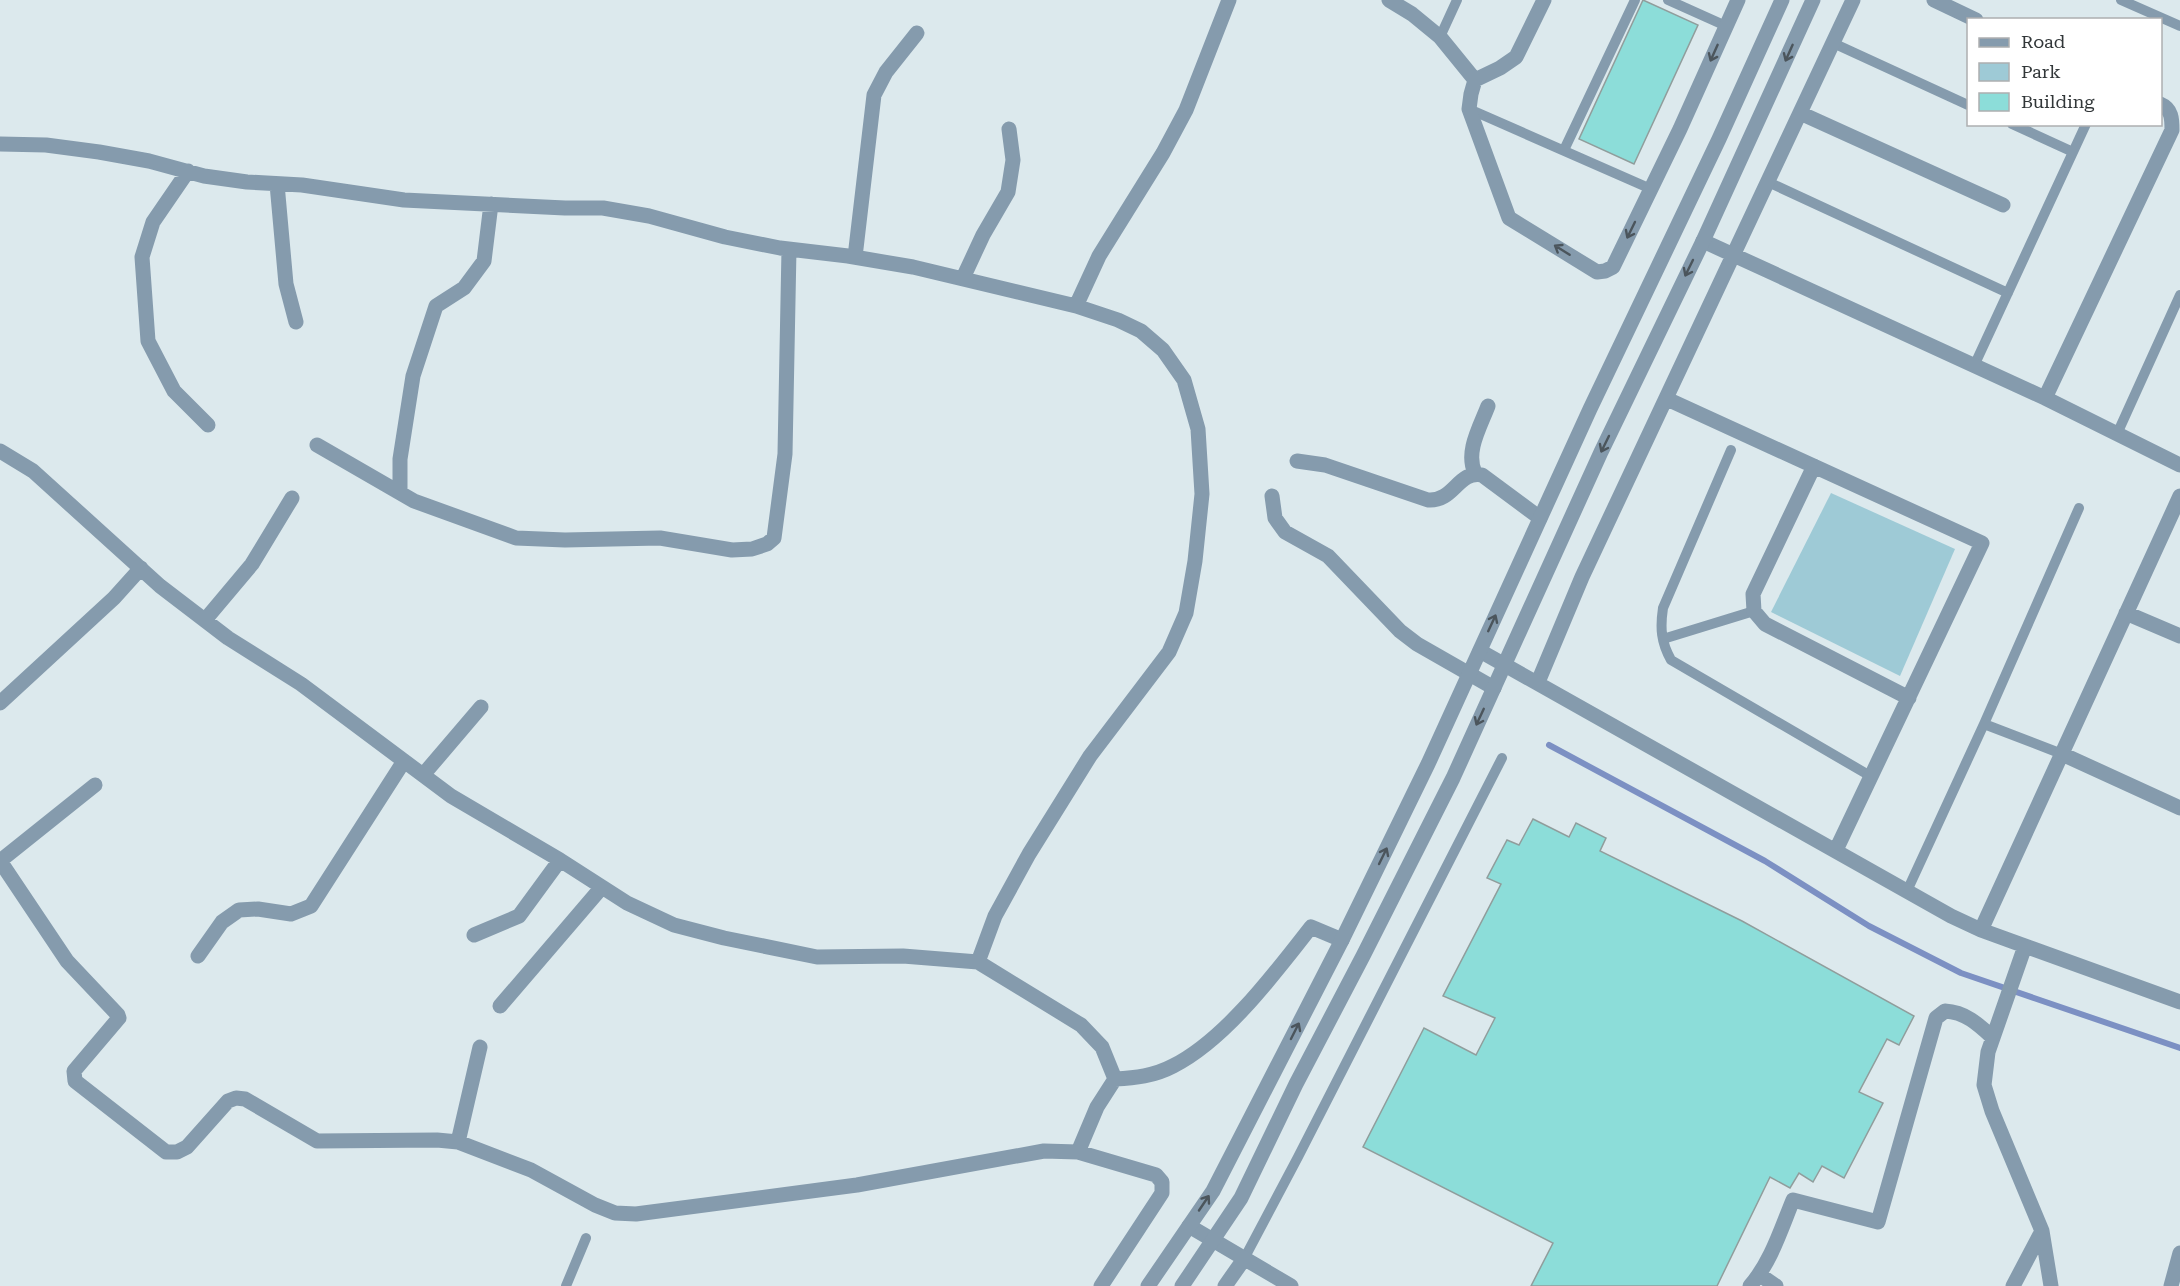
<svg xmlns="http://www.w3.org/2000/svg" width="2180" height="1286" font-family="'Roboto Serif',serif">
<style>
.green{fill:#9ecad6}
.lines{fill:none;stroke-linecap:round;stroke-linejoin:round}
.stream{stroke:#7c90c3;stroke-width:6}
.building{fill:#8cddd9;stroke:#909d9c;stroke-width:1.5}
.service{stroke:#859bad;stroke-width:10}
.minor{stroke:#859bad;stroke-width:15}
.tertiary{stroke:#859bad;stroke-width:15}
.oneway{stroke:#4b555c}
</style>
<rect width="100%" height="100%" fill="#dce9ed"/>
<path class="green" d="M1831,493L1955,549L1900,676L1771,612Z"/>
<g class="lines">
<path class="stream" d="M1549,745L1765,861L1869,926L1961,973L2180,1048"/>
</g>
<path class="building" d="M1643,0L1698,25L1634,164L1579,139Z
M1533,819L1569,837L1576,823L1606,838L1600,851L1742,921L1914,1016L1899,1045L1887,1039L1859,1092L1883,1103L1844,1178L1822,1166L1813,1182L1799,1173L1790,1188L1770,1177L1717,1286H1531L1553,1243L1363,1147L1424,1028L1476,1055L1495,1018L1443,996L1501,884L1487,878L1507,840L1519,845Z"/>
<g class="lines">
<path class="service" d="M1668,0L1726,26
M2121,0L2180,26
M1440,37L1457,0
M1833,43L1968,105
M1469,109L1651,189
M2012,124L2073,152
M1564,150L1635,0
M1768,182L2008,293
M1974,366L2086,124
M2117,434L2180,295
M1731,450L1663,608C1660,628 1661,642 1671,660L1872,777
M1663,639L1754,611
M1984,724L2062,754
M1907,891L1984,724L2079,508
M1244,1259L1298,1157L1502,758
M566,1286L586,1238"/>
<path class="minor" d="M1389,0L1412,14L1440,37L1475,80L1500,68L1516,57L1544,0
M1934,0L1976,20
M1475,80L1471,94L1469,109L1509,218L1597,272L1605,271L1613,267L1680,129L1738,0
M1800,113L2003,205
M0,144L46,145L99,152L149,161L204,176L247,182L302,185L404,200L565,208H603L649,216L725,237L780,248L848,256L913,267L1076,306L1118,320L1141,331L1163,350L1184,380L1198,429L1202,494L1195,561L1186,613L1169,652L1090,756L1029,854L995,916L978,962
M188,171L153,222L142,257L148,341L174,391L208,425
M277,184L286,284L296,322
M1703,241L2045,398L2180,465
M855,257L874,95L886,72L917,33
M963,278L983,235L1008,192L1013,160L1009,129
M1076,306L1099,256L1163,153L1186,110L1229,0
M2045,398L2172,130C2172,119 2172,109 2160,104
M1667,399L1982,543L1836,850
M317,445L414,501L516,538L565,540L660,538L732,550L752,549L767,544L774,538L785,454L789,249
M0,451L33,471L160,586L228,638L301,684L451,796L560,860L627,903L674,925L724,938L817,957L903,956L978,962L1081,1025L1102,1047L1115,1079
M1297,461L1325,465L1428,500C1454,502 1458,470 1482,475L1540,518
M1814,466L1753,594L1754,611L1765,624L1909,698
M1475,473C1465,452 1480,427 1488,406
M400,492V459L413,376L436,306L464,288L484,261L491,204
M1272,496L1275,518L1285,532L1328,556L1400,631L1417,644L1494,688
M2126,613L2180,636
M205,620L252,564L292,498
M1480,651L1951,916L1981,930L2180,1002
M1538,682L1582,577L1853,0
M0,703L114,598L141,568
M2062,754L2180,808
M423,775L481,707
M0,861L67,961L118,1015L119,1018L74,1071L75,1081L166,1152H177L187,1147L228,1101L236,1098L245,1099L317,1141L437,1140L458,1142L531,1170L595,1205L615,1213L636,1214L857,1185L1044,1151L1078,1152L1156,1175L1162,1182V1193L1101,1286
M0,861L95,785
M1981,930L2180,496
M474,935L519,916L560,860
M2025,946L1988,1052L1984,1085L1992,1111L2042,1231L2051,1286
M198,956L222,922L239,910L258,909L291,914L311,906L404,761
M500,1006L602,887
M1115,1079C1135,1078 1154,1076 1173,1066C1225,1040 1275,973 1311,927L1342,940
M458,1142L480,1047
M1078,1152L1097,1107L1115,1079
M1189,1226L1291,1286
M1760,1275L1776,1286
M1225,1286L1244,1259
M1750,1286C1771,1262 1781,1229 1793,1200L1878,1222L1936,1018L1945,1011C1965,1012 1978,1024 1992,1037
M2013,1286L2042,1231
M2171,1286L2180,1253"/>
<path class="tertiary" d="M1148,1286L1213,1191L1342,940L1428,764L1590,409L1719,139L1782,0
M1182,1286L1241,1198L1296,1084L1363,956L1453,778L1601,452L1703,241L1813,0"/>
</g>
<defs><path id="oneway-shaft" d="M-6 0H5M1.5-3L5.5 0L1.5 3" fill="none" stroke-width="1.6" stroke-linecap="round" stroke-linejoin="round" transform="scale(1.5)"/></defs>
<g class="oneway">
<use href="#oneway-shaft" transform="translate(1714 53) rotate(114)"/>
<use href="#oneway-shaft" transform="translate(1789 53) rotate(114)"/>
<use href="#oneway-shaft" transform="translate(1631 230) rotate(116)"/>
<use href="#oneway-shaft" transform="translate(1562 250) rotate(-148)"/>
<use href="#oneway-shaft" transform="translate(1689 268) rotate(116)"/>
<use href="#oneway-shaft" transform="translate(1605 444) rotate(116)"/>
<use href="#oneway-shaft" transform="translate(1492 623) rotate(-65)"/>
<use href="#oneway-shaft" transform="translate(1480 717) rotate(115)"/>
<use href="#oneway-shaft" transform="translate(1383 856) rotate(-64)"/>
<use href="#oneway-shaft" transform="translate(1295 1031) rotate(-63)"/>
<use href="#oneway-shaft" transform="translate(1204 1203) rotate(-56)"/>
</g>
<rect x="1967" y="18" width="195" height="108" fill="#ffffff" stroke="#adafb0" stroke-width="1.5"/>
<rect x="1979" y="38" width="30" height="9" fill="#859bad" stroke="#adafb0" stroke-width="1.5"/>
<text x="2021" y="48" font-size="18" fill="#323739">Road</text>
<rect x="1979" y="63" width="30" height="18" fill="#9ecad6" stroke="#adafb0" stroke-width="1.5"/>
<text x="2021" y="78" font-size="18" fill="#323739">Park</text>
<rect x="1979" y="93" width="30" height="18" fill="#8cddd9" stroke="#adafb0" stroke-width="1.5"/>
<text x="2021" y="108" font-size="18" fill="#323739">Building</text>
</svg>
